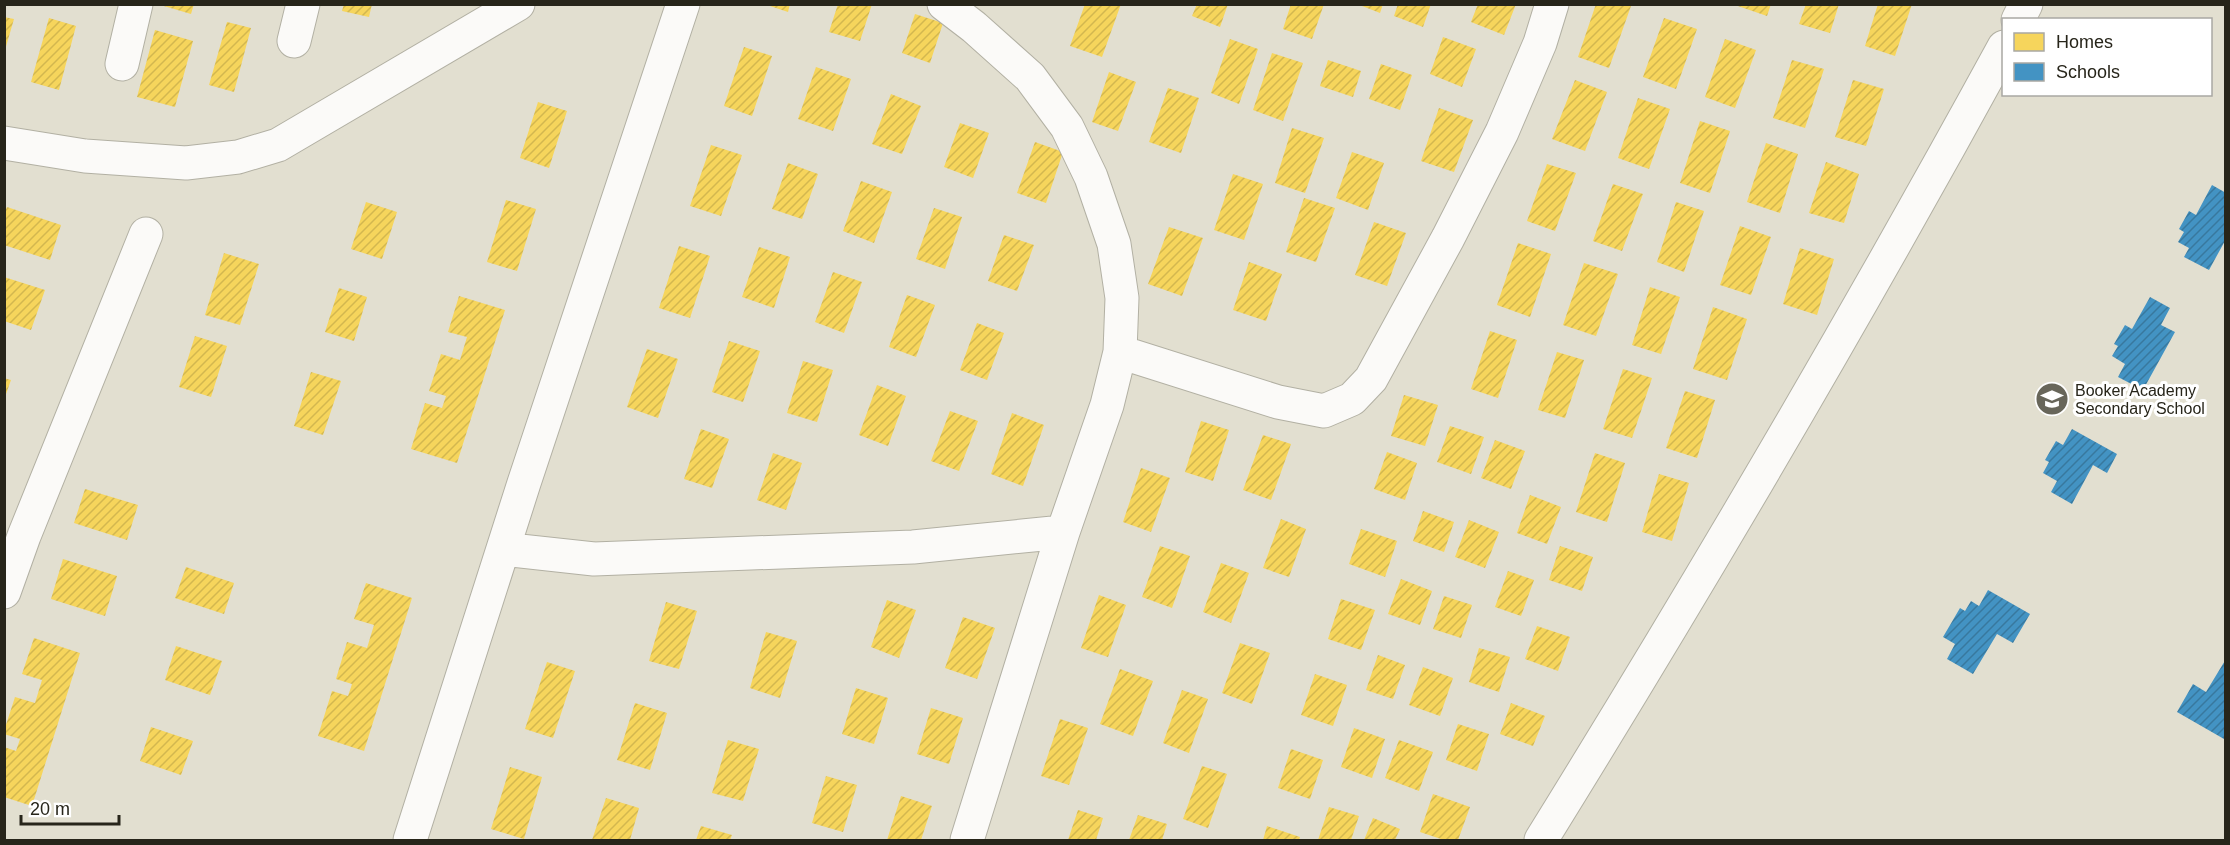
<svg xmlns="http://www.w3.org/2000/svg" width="2230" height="845" font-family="Arial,sans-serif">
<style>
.homes{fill:url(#homes-hatch)}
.schools{fill:url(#schools-hatch)}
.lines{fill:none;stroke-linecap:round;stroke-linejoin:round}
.minor-casing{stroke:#b2b0a3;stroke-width:35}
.minor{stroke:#fbfaf8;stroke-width:33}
.labels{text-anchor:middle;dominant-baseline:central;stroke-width:6;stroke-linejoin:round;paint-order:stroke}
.poi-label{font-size:16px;fill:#27251a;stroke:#fff;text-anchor:start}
</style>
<defs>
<pattern id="homes-hatch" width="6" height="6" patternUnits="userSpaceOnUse" patternTransform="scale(1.5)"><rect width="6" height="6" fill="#f6d55c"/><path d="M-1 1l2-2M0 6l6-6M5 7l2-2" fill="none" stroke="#d3b74f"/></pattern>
<pattern id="schools-hatch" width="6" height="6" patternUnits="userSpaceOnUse" patternTransform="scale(1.5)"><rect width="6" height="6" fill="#4393c3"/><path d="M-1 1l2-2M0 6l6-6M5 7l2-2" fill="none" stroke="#38789e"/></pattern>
</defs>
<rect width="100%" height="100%" fill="#e2dfd0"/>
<path class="homes" d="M157,4H194L191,14Z
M344,4H372L369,17L342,11Z
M764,4H790L788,12Z
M838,4H872L860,41L829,32Z
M1085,4H1121L1102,57L1070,46Z
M1197,4H1228L1220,27L1192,16Z
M1291,4H1324L1312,39L1283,29Z
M1357,4H1383L1380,13Z
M1398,4H1431L1423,27L1394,16Z
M1478,4H1516L1504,35L1471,22Z
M1596,4L1631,6L1609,68L1578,57Z
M1732,4H1771L1767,16Z
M1806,4H1839L1830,33L1799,24Z
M1878,4H1912L1895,56L1865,46Z
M915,14L943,23L930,63L902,53Z
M4,17L14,19L5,50L4,49Z
M49,18L76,26L59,90L31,82Z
M1664,18L1697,29L1676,89L1643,77Z
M227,22L251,28L234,92L209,85Z
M155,30L193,41L175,107L137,97Z
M1443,37L1476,49L1462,87L1430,74Z
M1230,39L1258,49L1239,104L1211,93Z
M1725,39L1756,50L1735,108L1705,97Z
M744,47L772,56L752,116L724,106Z
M1272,53L1303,63L1283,121L1253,110Z
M1328,60L1361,71L1353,97L1320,86Z
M1792,60L1824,69L1805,128L1773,118Z
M1381,64L1412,75L1400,110L1369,99Z
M816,67L851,79L833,131L798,119Z
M1109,72L1136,82L1118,131L1092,122Z
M1575,80L1607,92L1585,151L1552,139Z
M1853,80L1884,89L1866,146L1835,137Z
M1168,88L1199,98L1181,153L1149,142Z
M891,94L921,106L902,154L872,144Z
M1638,98L1670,109L1649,169L1618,158Z
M538,102L567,111L549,168L520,158Z
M1439,108L1473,120L1454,172L1421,161Z
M1700,121L1730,131L1710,193L1680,183Z
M960,123L989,133L973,178L944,167Z
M1292,128L1324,138L1305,193L1275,183Z
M1035,142L1063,152L1046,203L1017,193Z
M1766,143L1798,154L1780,213L1747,202Z
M711,145L742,155L721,216L690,206Z
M1352,152L1384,163L1368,210L1336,198Z
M1826,162L1859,174L1844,223L1809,213Z
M788,163L818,174L802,219L772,209Z
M1547,164L1576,173L1555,231L1527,221Z
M1233,174L1263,184L1244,240L1214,230Z
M861,181L892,192L874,243L843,231Z
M1613,184L1643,194L1622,251L1593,241Z
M1304,198L1335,208L1316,262L1286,252Z
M506,200L536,209L517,271L487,262Z
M366,202L397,212L382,259L351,249Z
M1676,202L1704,211L1684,272L1657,262Z
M7,207L61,225L50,260L4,245V214Z
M934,208L962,217L945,269L916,259Z
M1374,222L1406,233L1387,286L1355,275Z
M1740,226L1771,237L1751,295L1720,285Z
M1169,227L1203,238L1182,296L1148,284Z
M1004,235L1034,245L1017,291L988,281Z
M1518,243L1551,254L1530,317L1497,305Z
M679,246L710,256L690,318L659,308Z
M759,247L790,257L774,308L742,297Z
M1800,248L1834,259L1817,315L1783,304Z
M224,253L259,264L240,325L205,315Z
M1249,262L1282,274L1266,321L1233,310Z
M1584,263L1618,274L1596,336L1563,325Z
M833,272L862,282L844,333L815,322Z
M4,277L45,290L31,330L4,321Z
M1650,287L1680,297L1661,354L1632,345Z
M339,288L367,297L354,341L325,332Z
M907,295L935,305L916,357L889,347Z
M459,296L505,310L457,463L411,449L425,403L442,408L446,396L429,391L441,354L460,360L467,337L448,332Z
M1713,307L1747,319L1727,380L1693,369Z
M977,323L1004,333L987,380L960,370Z
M1490,331L1517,340L1498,398L1471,389Z
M195,336L227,346L211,397L179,387Z
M729,341L760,351L743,402L712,392Z
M647,349L678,359L658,418L627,407Z
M1557,352L1584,360L1565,418L1538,410Z
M803,361L833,370L817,422L787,413Z
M1623,369L1652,378L1632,438L1603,429Z
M311,372L341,381L323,435L294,426Z
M4,378L11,380L5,397H4Z
M877,385L906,396L888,446L859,435Z
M1685,391L1715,400L1697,458L1666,448Z
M1404,395L1438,405L1425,446L1391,436Z
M950,411L978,421L959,471L931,461Z
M1012,413L1044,425L1023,486L991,474Z
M1201,421L1229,430L1213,481L1185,472Z
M1450,426L1484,437L1471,474L1437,462Z
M701,429L729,439L712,488L684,479Z
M1263,435L1291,444L1271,500L1243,490Z
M1495,440L1525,451L1511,489L1481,478Z
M1387,452L1417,463L1405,500L1374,489Z
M773,453L802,463L786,510L757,500Z
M1595,453L1625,463L1607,522L1576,512Z
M1141,468L1170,478L1151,532L1123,522Z
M1659,474L1689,483L1672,541L1642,532Z
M85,489L138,505L127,540L74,523Z
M1530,495L1561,507L1547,544L1517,533Z
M1423,511L1454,522L1444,552L1413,541Z
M1281,519L1306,529L1289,577L1263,568Z
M1469,520L1499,532L1485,568L1455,557Z
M1361,529L1397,541L1385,577L1349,564Z
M1160,546L1190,556L1172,608L1142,597Z
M1560,546L1593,557L1582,591L1549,580Z
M63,559L117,576L105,616L51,599Z
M1221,563L1249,573L1231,623L1203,612Z
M186,567L234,583L224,614L175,598Z
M1508,571L1534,580L1521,616L1495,607Z
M1401,579L1432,591L1420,625L1388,614Z
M366,583L412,598L364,751L318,736L332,691L348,696L352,684L336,679L347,642L367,648L374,625L354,619Z
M1099,595L1126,605L1108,657L1081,648Z
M1444,596L1472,605L1461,638L1433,629Z
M1341,599L1375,610L1361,650L1328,639Z
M887,600L916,610L899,658L871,647Z
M666,602L697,611L679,669L649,661Z
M963,617L995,628L977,679L945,668Z
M1537,626L1570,637L1558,671L1525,659Z
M766,632L797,641L780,698L750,688Z
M34,638L80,653L32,806L4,797V747L16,751L20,739L4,734V731L15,697L35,703L42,680L22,674Z
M1240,643L1270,653L1252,704L1222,693Z
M176,646L222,661L210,695L165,680Z
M1479,648L1510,657L1499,692L1469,682Z
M1378,655L1405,665L1393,699L1366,690Z
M547,662L575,671L553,738L525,729Z
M1423,667L1453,678L1440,716L1409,705Z
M1120,669L1153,681L1133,736L1100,724Z
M1315,674L1347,685L1333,726L1301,715Z
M856,688L888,698L874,744L842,734Z
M1182,690L1208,699L1189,753L1163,743Z
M635,703L667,713L650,770L617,760Z
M1511,703L1545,716L1533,746L1500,734Z
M931,708L963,718L949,764L917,754Z
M1060,719L1088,728L1069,785L1041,776Z
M1458,724L1489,734L1477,771L1446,760Z
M151,727L193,741L181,775L140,761Z
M1354,728L1385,739L1372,778L1341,767Z
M728,740L759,749L743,801L712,793Z
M1399,740L1433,752L1419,791L1385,778Z
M1291,749L1323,760L1310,799L1278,788Z
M1202,766L1227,774L1208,828L1183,819Z
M510,767L542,777L524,839L491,829Z
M826,776L857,785L843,832L812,823Z
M1433,794L1470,807L1458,840H1444L1420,832Z
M901,796L932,806L921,840H887Z
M606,798L639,808L630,840H592Z
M1329,807L1359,816L1351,840H1318Z
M1078,810L1103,818L1096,840H1068Z
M1138,815L1167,824L1162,840H1129Z
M1373,818L1400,829L1395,840H1364Z
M701,826L732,835L730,840H696Z
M1267,826L1300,837L1299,840H1263Z"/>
<path class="schools" d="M2212,185L2226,193V239L2209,270L2184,257L2189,248L2178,242L2184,232L2179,229L2189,211L2196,215Z
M2150,297L2170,308L2161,325L2175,332L2143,390L2118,377L2125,364L2112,356L2118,346L2114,344L2125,325L2132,329Z
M2072,429L2117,454L2107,473L2093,465L2072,504L2051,492L2057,481L2043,473L2049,462L2045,460L2056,441L2063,445Z
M1988,590L2030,614L2013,643L1997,634L1973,674L1947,659L1955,644L1943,637L1960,608L1965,611L1971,601L1979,606Z
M2226,659V737L2224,739L2177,712L2193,684L2206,692Z"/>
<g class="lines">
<defs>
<path id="minor" d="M2018,20L2026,4
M294,41L303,4
M122,64L136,4
M4,143L85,156L186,163L238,157L278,145L518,4
M1120,352L1278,402L1324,411L1352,399L1371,379L1448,238L1502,132L1540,43L1552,4
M503,549L594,559L913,547L1063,532L1107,405L1120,352L1122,298L1114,244L1091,177L1067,127L1030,77L974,27L944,4
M4,592L24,536L146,234
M410,840L524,483L683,4
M967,840L1063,532
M1541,840C1702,580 1857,316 2004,47"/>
</defs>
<use href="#minor" class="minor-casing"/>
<use href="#minor" class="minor"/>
</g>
<defs>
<symbol id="school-disc" viewBox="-11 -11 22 22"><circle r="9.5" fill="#68665a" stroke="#fff"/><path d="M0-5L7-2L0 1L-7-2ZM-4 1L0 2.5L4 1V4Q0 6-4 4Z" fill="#fff"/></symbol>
</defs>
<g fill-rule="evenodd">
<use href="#school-disc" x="2033" y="380" width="38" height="38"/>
</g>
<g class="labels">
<g class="poi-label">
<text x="2075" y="390">Booker Academy<tspan x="2075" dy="18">Secondary School</tspan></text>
</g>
</g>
<rect width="2230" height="845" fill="none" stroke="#27251a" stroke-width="12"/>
<rect x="2002" y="18" width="210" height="78" fill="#ffffff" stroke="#a9a8a3" stroke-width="1.5"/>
<rect x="2014" y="33" width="30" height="18" fill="#f6d55c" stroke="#a9a8a3" stroke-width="1.5"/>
<text x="2056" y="48" font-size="18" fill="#27251a">Homes</text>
<rect x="2014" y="63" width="30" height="18" fill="#4393c3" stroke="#a9a8a3" stroke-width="1.5"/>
<text x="2056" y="78" font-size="18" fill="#27251a">Schools</text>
<path d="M21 815v9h98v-9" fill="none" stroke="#27251a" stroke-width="3"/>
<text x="30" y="815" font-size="18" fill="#27251a" stroke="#ffffff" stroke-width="4.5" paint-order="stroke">20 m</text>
</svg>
